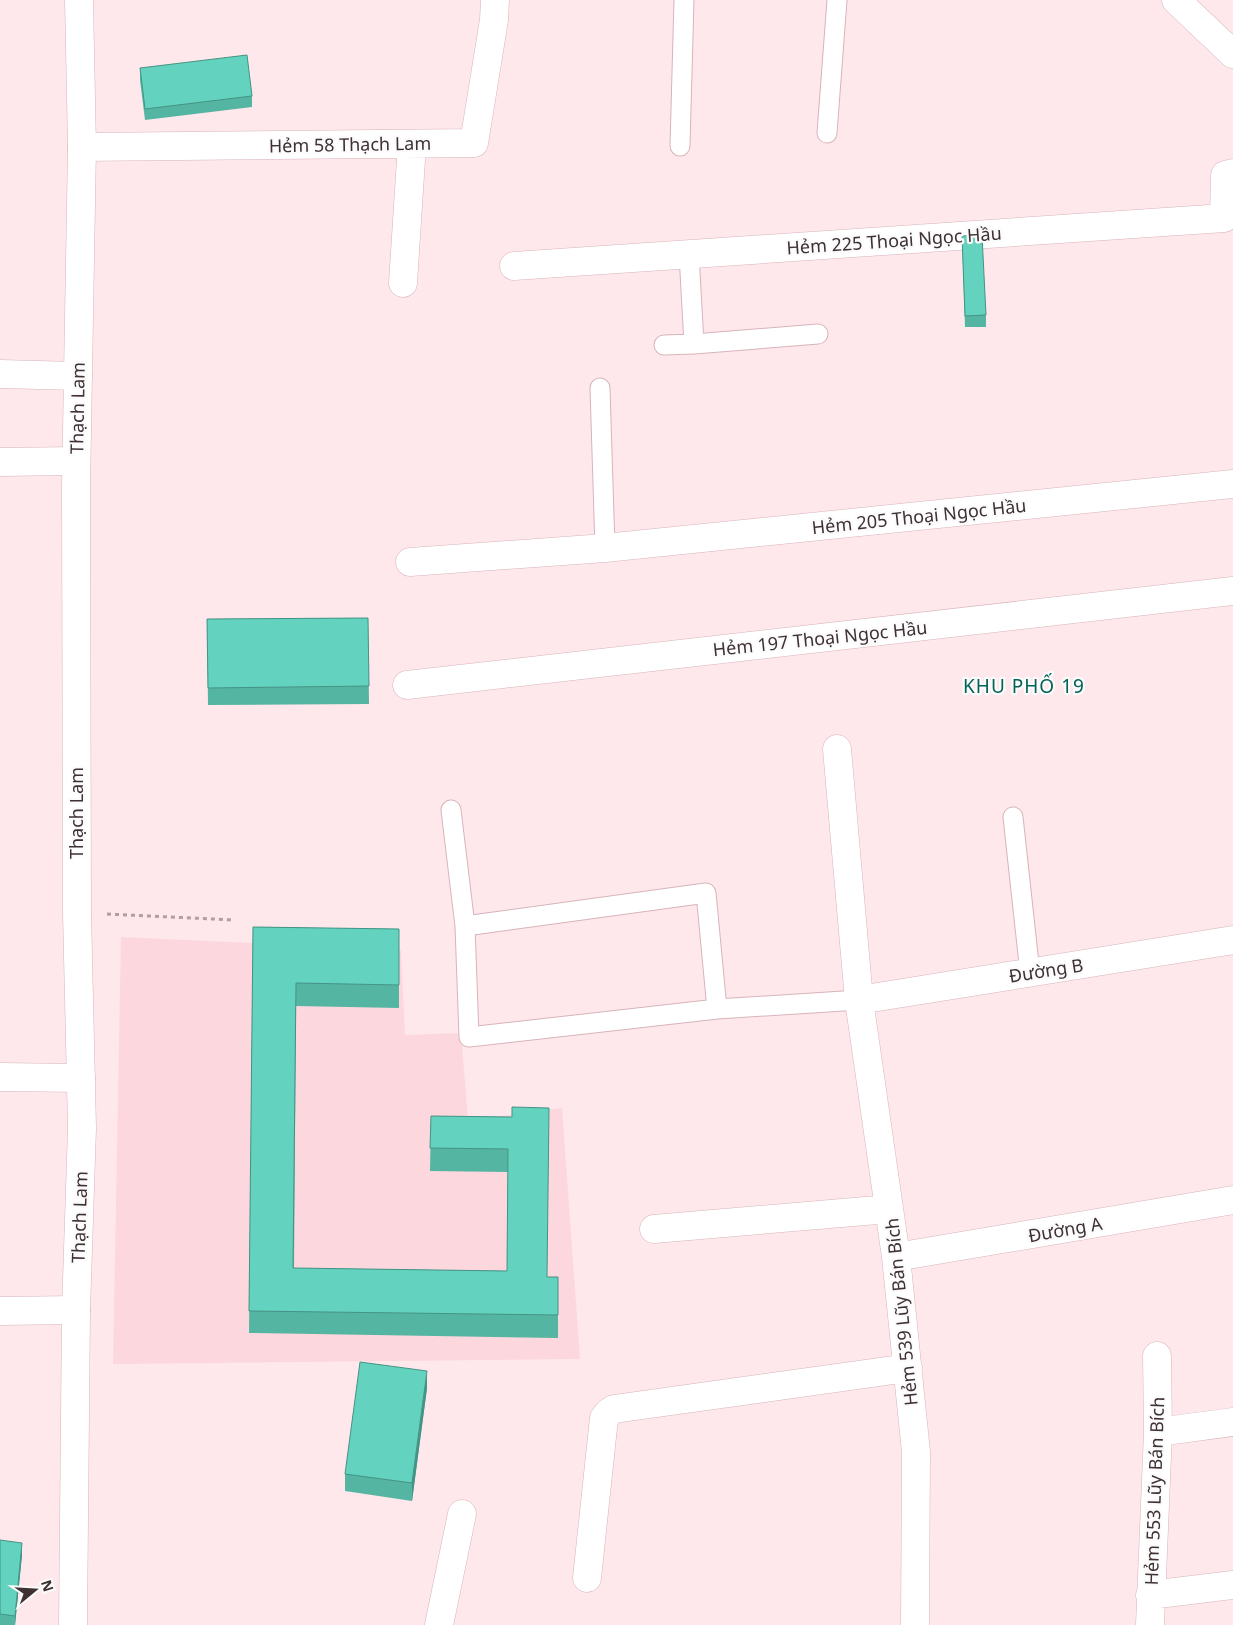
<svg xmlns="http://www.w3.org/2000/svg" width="1233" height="1625" font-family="'Noto Sans',sans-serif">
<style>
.built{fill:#fcd7de}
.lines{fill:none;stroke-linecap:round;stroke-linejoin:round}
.lane-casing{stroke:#d7b4ba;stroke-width:21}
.street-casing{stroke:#d7b4ba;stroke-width:29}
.secondary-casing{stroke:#d7b4ba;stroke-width:29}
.path{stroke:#b19ea1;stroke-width:3;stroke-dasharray:4 4;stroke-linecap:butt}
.lane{stroke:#fff;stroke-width:19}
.street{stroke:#fff;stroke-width:28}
.secondary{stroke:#fff;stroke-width:28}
.wall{fill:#55b5a3}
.shaded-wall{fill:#459385}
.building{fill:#63d2be;stroke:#459385}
.labels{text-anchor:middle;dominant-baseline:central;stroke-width:4.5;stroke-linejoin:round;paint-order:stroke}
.street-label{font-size:18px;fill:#3e3033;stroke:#fbfbfb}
.neighbourhood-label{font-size:19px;letter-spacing:1px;fill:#036255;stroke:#fbfbfb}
</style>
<rect width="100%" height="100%" fill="#fee8eb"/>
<path class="built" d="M121,937L401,950L405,1035L461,1033L468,1120L562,1108L580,1359L113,1364Z"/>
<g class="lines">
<defs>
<path id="lane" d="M827,133L837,0
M680,146L684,0
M689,254L694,344L818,334
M664,345L694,344
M600,388L605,548
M451,810L465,926L706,893L717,1009L469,1037L465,926
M1013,817L1030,973
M717,1009L859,1000"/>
<path id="street" d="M82,147L474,143L494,20L495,0
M514,266L1224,218L1225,175L1233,173
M403,283L412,144
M0,374L78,376
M0,462L76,461
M410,562L605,548L1233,484
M407,685L1233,591
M837,749L859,1000L896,1257L916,1452L915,1625
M859,1000L1233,940
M0,1077L81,1078
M654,1229L889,1209
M896,1257L1233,1200
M0,1311L76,1310
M1158,1432L1233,1422
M587,1578L604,1418L608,1413L614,1409L908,1368
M1150,1595L1233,1585
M439,1625L462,1514
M1150,1625L1158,1432L1157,1356"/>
<path id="secondary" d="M1176,0L1233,54
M73,1625L76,1310L82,1128L77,913L76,488L82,147L79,0"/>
</defs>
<use href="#lane" class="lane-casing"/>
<use href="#street" class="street-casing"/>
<use href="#secondary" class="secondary-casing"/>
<path class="path" d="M107,914L234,920"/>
<use href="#lane" class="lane"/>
<use href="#street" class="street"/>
<use href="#secondary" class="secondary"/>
</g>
<path class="wall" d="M140,68L252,96V107L145,120L140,80Z
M962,236L986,315V327H965Z
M368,618L369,704L208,705L207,619Z
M253,927L399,929V1008L296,1006L294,1268L507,1271L508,1172L430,1171L431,1116L512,1117L547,1277H558V1338L249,1333Z
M427,1388L412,1501L345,1491V1474Z
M0,1540L22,1555L15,1625H0Z"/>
<path class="shaded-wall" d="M427,1371V1388L412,1501V1483Z
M22,1543V1555L15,1625V1616Z"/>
<path class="building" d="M247,55L252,96L145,109L140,68Z
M982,235L986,315L965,316L962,236Z
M368,618L369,686L208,688L207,619Z
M253,927L399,929V985L296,983L293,1268L507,1271L508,1149L430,1148L431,1116L512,1117V1107L549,1108L547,1277H558V1315L249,1311Z
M360,1362L427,1371L412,1483L345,1474Z
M0,1540L22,1543L15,1616L0,1614Z"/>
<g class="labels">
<g class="street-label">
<text transform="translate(350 144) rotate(-1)">Hẻm 58 Thạch Lam</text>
<text transform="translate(894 240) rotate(-4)">Hẻm 225 Thoại Ngọc Hầu</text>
<text transform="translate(77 408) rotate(-89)">Thạch Lam</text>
<text transform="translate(919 516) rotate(-6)">Hẻm 205 Thoại Ngọc Hầu</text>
<text transform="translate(820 638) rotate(-6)">Hẻm 197 Thoại Ngọc Hầu</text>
<text transform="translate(76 813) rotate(-90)">Thạch Lam</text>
<text transform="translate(1046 970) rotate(-9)">Đường B</text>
<text transform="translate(79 1217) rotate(-88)">Thạch Lam</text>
<text transform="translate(1065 1229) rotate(-10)">Đường A</text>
<text transform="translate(901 1312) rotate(-96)">Hẻm 539 Lũy Bán Bích</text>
<text transform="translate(1154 1491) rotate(-88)">Hẻm 553 Lũy Bán Bích</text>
</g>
<g class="neighbourhood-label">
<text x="1024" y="686">KHU PHỐ 19</text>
</g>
</g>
<g transform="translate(35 1590) rotate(72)" stroke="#fbfbfb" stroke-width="4" paint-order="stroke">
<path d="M0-4L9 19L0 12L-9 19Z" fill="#3e3033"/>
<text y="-8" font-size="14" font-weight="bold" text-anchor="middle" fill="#3e3033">N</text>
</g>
</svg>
